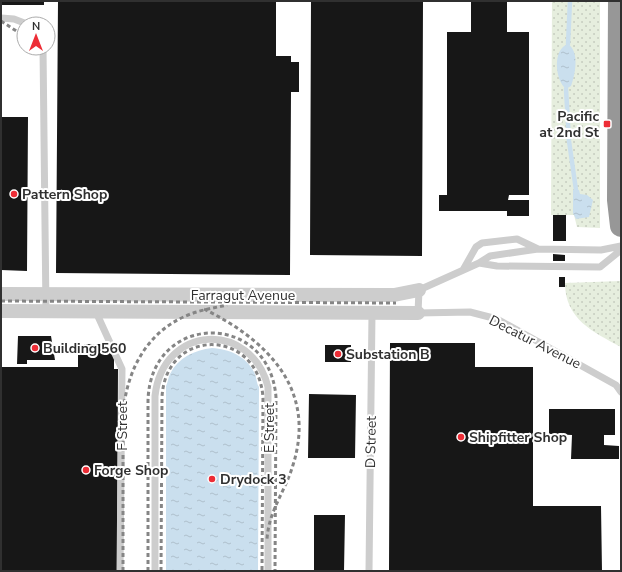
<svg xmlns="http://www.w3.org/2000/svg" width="622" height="572" font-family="'Nunito Sans',sans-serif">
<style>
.park{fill:url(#park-dots)}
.water{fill:url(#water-ripples)}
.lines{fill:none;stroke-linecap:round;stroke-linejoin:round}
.stream{stroke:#cadfee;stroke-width:4.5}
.building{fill:#171717}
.lane{stroke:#cdcdcd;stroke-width:7}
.street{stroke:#cdcdcd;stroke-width:14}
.highway{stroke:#979797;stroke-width:22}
.rail{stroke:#858585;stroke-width:3;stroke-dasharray:4 3;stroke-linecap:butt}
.poi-dot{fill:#ed2d36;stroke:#fff;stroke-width:1.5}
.labels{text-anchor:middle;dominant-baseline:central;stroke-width:4;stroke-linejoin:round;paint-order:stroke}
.poi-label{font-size:14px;font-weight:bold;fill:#303030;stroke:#fff;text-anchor:start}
.street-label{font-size:14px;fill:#303030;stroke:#fff}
</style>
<defs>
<pattern id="park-dots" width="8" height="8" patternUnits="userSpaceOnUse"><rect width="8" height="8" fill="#e6eede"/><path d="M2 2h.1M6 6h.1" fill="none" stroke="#c6ccbf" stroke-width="1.8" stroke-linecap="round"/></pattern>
<pattern id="water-ripples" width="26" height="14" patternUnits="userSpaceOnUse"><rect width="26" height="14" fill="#cadfee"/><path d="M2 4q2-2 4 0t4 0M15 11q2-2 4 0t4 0" fill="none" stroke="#aec0cc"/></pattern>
</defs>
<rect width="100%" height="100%" fill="#fff"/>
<path class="park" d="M552,1H600V228L577,227L574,215H551Z
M621,281V347C593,332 565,319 565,283Z"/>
<path class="water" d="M568,44C580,52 575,75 571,86L566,89C555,81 552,49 568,44Z
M573,190H579L580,194L587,195L593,200L589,217L576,219L573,213Z
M212,348C229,349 246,356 254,372C257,377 256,383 259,387L258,571H166V386C168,382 168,378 170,374C178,358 194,350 212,348Z"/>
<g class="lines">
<path class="stream" d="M568,44L570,1
M566,89L569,141L576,190"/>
</g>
<path class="building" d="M1,1H44V5H1Z
M58,1H276V56H291V62H299V92H291L290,275L56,273Z
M311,1H423L422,256L310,255Z
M471,1H507V32H529V195H509L508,200H529V216H507V211H439V195H447V32H471Z
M1,117H28L27,271L1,270Z
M553,215H566V241H553Z
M553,254L565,255V261H553Z
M559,277H565V287H559Z
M18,336H51L55,360H27V364H17Z
M390,343H475V367H533V506H601L602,571H389Z
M78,344H102V352H110L114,357V369H118L117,571H1V367H78Z
M325,345H351V362H325Z
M309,394L356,395L355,458H308Z
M549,409H615V435H604V445L619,446V459H571L572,435L549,434Z
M314,515H345L344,571H314Z"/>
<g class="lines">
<path class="lane" d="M1,18L14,19L27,24
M43,48L46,312
M621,246L601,250L538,249L490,256L479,263L419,290L418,313L470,312L497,319L616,385L621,392
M479,263L497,266L600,267L621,250
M463,270L476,247L482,243L517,239L538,249
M96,312L122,369L120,571
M155,571V396C163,324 251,320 268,387V571
M369,571L372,313"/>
<path class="street" d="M1,294L394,295L419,290
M1,311L418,313"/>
<path class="highway" d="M619,1L618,200L621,226"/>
<path class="rail" d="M1,21L24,36
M34,48L37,52
M1,301L396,303
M204,309C267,340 317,389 293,465C285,492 269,510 267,539
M123,571V415C126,372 146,332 188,315C200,310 214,308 227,305
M148,571V401C150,312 269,310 276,397L275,571
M161,571L162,397C166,326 259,328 263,398L262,571"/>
</g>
<g class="poi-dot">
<rect x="603" y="120" width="8" height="8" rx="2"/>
<circle cx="14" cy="194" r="4"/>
<circle cx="35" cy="348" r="4"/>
<circle cx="338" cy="354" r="4"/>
<circle cx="461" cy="437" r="4"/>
<circle cx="86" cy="470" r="4"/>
<circle cx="212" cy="479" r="4"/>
</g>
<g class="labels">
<g class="poi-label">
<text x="599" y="116" text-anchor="end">Pacific<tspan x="599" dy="16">at 2nd St</tspan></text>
<text x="22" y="194">Pattern Shop</text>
<text x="43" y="348">Building 560</text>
<text x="346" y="354">Substation B</text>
<text x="469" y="437">Shipfitter Shop</text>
<text x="94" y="470">Forge Shop</text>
<text x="220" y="479">Drydock 3</text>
</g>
<g class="street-label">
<text x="243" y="295">Farragut Avenue</text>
<text transform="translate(535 342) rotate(27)">Decatur Avenue</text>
<text transform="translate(122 426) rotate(-90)">F Street</text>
<text transform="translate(269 428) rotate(-90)">E Street</text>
<text transform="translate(371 442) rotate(-89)">D Street</text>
</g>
</g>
<rect width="622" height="572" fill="none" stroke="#303030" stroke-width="4"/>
<g transform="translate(36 36)"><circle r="19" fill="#ffffff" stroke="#acacac"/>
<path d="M0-3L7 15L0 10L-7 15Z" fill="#ed2d36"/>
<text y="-6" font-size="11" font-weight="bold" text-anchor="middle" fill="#303030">N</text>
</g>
</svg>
